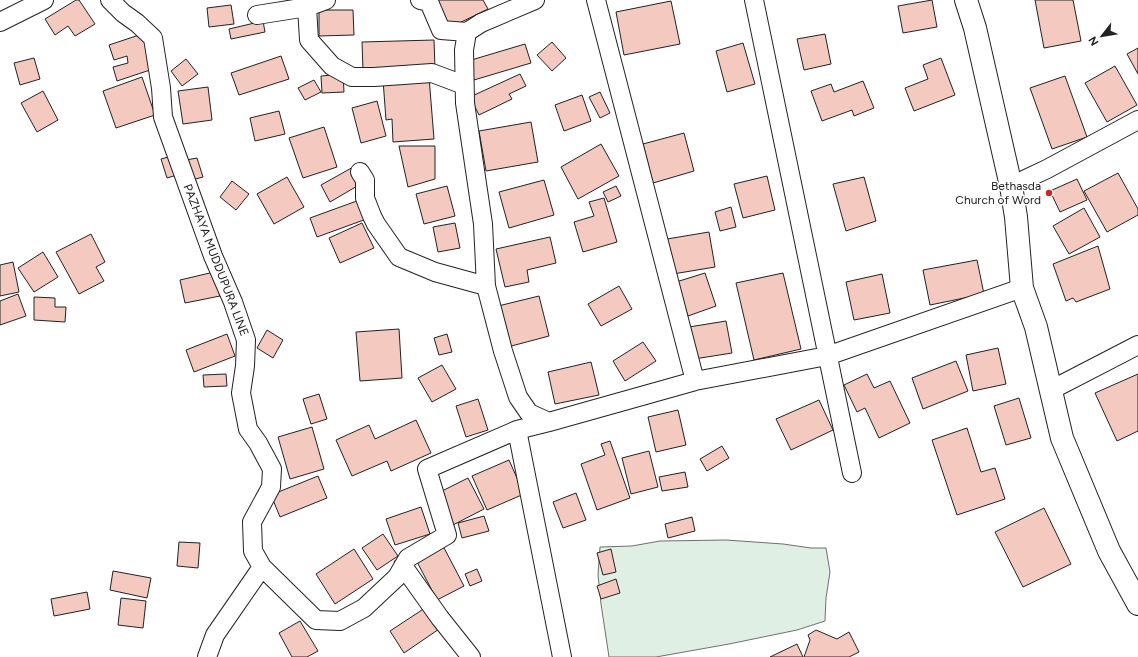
<svg xmlns="http://www.w3.org/2000/svg" width="1138" height="657" font-family="Figtree,sans-serif">
<style>
.green{fill:#e0efe3;stroke:#6f6f6f}
.building{fill:#f3c9c0;stroke:#222}
.lines{fill:none;stroke-linecap:round;stroke-linejoin:round}
.street-casing{stroke:#222;stroke-width:20}
.secondary-casing{stroke:#222;stroke-width:24}
.street{stroke:#fff;stroke-width:18}
.secondary{stroke:#fff;stroke-width:22}
.poi-dot{fill:#c62828;stroke:#fff;stroke-width:1.5}
.labels{text-anchor:middle;dominant-baseline:central;stroke-width:3;stroke-linejoin:round;paint-order:stroke}
.poi-label{font-size:12px;fill:#222;stroke:#fff;text-anchor:end}
.street-label{font-size:12px;fill:#222;stroke:#fff}
</style>
<rect width="100%" height="100%" fill="#fff"/>
<path class="green" d="M726,540L783,544L811,548H826L830,572L826,598L825,621L797,630L729,644L656,657H609L601,604L598,575L600,547L632,546L660,541Z"/>
<path class="building" d="M76,0H79L95,24L75,36L68,26L55,35L45,19Z
M436,0H483L488,9L449,28Z
M932,0L937,27L903,33L898,6Z
M1035,0H1073L1081,41L1044,48Z
M671,1L680,44L624,55L616,12Z
M231,5L234,24L209,27L207,8Z
M319,10H353L354,35L319,36Z
M263,21L265,32L231,39L229,29Z
M142,34L153,69L117,81L113,67L128,63L127,56L114,60L109,45Z
M825,34L831,64L804,70L797,39Z
M434,40L435,68L363,70L362,42Z
M552,42L566,58L552,71L537,55Z
M743,43L755,84L727,92L716,51Z
M525,44L531,63L474,80L468,61Z
M1138,48V74L1127,54Z
M281,56L289,79L239,95L231,73Z
M34,58L40,79L20,85L14,63Z
M941,58L955,95L914,111L905,88L928,79L923,65Z
M186,59L198,74L182,86L171,71Z
M1115,66L1137,105L1107,122L1085,83Z
M343,74L344,92L322,93L321,76Z
M520,74L526,86L509,94L512,99L479,115L470,97Z
M1065,76L1087,137L1052,149L1030,88Z
M142,77L155,115L116,128L103,91Z
M429,77L434,139L393,142L392,119L386,120L383,80Z
M314,80L321,92L305,100L298,88Z
M863,81L874,108L854,116L852,110L822,121L811,91L831,84L834,92Z
M208,87L212,120L183,124L178,91Z
M43,91L58,120L37,132L21,103Z
M600,92L610,113L600,118L589,97Z
M582,95L591,121L564,131L555,105Z
M377,101L386,136L361,143L352,108Z
M279,111L285,134L255,141L250,118Z
M531,122L538,162L486,171L479,131Z
M324,127L337,167L303,178L289,138Z
M684,133L694,171L653,183L643,144Z
M601,144L619,176L578,199L561,167Z
M399,146H435V179L408,187Z
M172,156L177,175L167,178L161,159Z
M197,158L203,177L192,180L186,160Z
M355,166L364,182L330,202L321,185Z
M1118,173L1138,209V215L1107,232L1084,191Z
M767,176L775,210L743,218L734,184Z
M287,177L304,207L274,224L257,194Z
M864,177L876,221L846,231L833,184Z
M1077,179L1087,200L1060,212L1050,191Z
M544,180L554,215L509,228L499,192Z
M232,181L249,194L236,210L220,197Z
M447,186L455,216L424,224L416,194Z
M616,186L621,196L608,202L603,192Z
M365,198L372,217L317,237L310,218Z
M604,198L617,242L583,252L574,222L594,216L589,202Z
M731,207L736,227L720,231L715,212Z
M1084,208L1100,237L1069,254L1053,226Z
M362,223L374,248L340,263L329,238Z
M455,223L460,248L438,252L433,227Z
M709,232L715,267L673,274L667,239Z
M91,234L105,262L96,267L104,281L79,294L56,252Z
M550,237L556,263L527,270L529,282L505,287L496,249Z
M1098,246L1110,289L1076,302L1073,298L1066,301L1053,264Z
M43,252L58,277L34,292L18,268Z
M977,260L984,294L930,305L923,270Z
M13,262L19,292L0,296V265Z
M214,272L220,296L185,303L180,280Z
M705,273L716,306L688,316L676,282Z
M783,273L801,349L754,360L736,283Z
M882,274L890,313L854,320L846,282Z
M619,286L632,309L601,326L588,304Z
M18,294L26,316L0,325V301Z
M539,296L549,336L504,348L494,307Z
M34,297L55,298V307H66L65,322L34,320Z
M726,321L732,353L694,359L689,327Z
M399,329L402,378L360,381L356,332Z
M267,330L283,340L273,358L257,348Z
M227,334L235,356L194,372L186,350Z
M447,334L452,352L439,355L434,338Z
M643,342L656,361L625,381L613,361Z
M998,348L1006,384L973,391L966,355Z
M956,361L968,391L923,409L912,378Z
M591,362L599,395L555,404L548,372Z
M442,365L456,389L432,402L418,378Z
M226,374L227,386L204,387L203,375Z
M867,374L874,388L890,381L910,423L879,438L865,408L857,412L844,385Z
M1138,374V431L1117,441L1095,393Z
M319,394L327,419L311,424L303,399Z
M1019,398L1031,438L1006,445L994,406Z
M478,399L488,430L466,437L456,406Z
M819,400L833,430L791,450L776,419Z
M678,410L686,445L656,452L648,417Z
M416,420L431,453L391,471L387,461L352,476L336,440L369,425L375,439Z
M312,427L324,469L290,479L278,437Z
M967,428L981,472L995,468L1005,499L957,515L932,440Z
M610,441L630,498L597,510L581,464L605,455L601,444Z
M722,446L729,458L707,471L700,459Z
M649,451L658,487L631,494L622,458Z
M509,460L524,494L487,510L472,476Z
M685,472L688,487L662,491L659,477Z
M318,476L327,498L280,517L271,495Z
M468,478L484,509L453,525L438,493Z
M576,493L586,520L563,528L553,502Z
M421,507L430,534L395,545L386,519Z
M1044,508L1071,564L1023,587L995,532Z
M484,516L489,531L462,538L458,523Z
M692,517L695,531L668,538L665,524Z
M383,534L398,556L377,570L362,548Z
M179,542L200,543L198,568L177,566Z
M442,544L464,586L437,600L415,558Z
M354,549L373,579L335,604L316,574Z
M611,549L616,572L603,575L597,553Z
M477,569L482,581L470,586L465,574Z
M113,571L151,578L147,598L110,590Z
M616,579L620,593L601,599L597,586Z
M87,592L90,609L54,616L51,599Z
M121,598L146,601L143,628L118,625Z
M428,606L442,627L404,653L390,631Z
M300,621L318,651L307,657H292L279,633Z
M816,630L837,639L849,632L859,652L849,657H804L810,640L808,635Z
M797,644L803,657H770Z"/>
<g class="lines">
<defs>
<path id="street" d="M110,0L123,13L137,23L153,38L161,88L163,117L213,256L233,302L246,340L245,366L241,393L248,429L258,443L272,469L271,487L252,522L253,551L262,567L215,635L207,657
M420,0L429,2L441,30L467,32
M535,0L481,23L467,32L464,50L465,103L483,224L486,286L503,351L518,397L529,413L549,422L695,381L827,356L1022,288
M596,0L695,381
M754,0L852,473
M307,7L309,40L332,66L352,77H374L432,73L464,85
M257,15L307,7L326,0
M0,22L44,0
M360,172L365,180V198L372,216L376,224L399,257L435,272L486,286
M1011,186L1047,169L1138,120
M1051,390L1138,345
M517,430L562,657
M403,566L440,618L471,657
M262,567L316,620L340,621L364,608L397,577L408,558L447,535L427,469L517,430L549,422"/>
<path id="secondary" d="M966,0L975,28L1011,186L1016,217L1022,288L1036,327L1062,438L1109,551L1138,604"/>
</defs>
<use href="#street" class="street-casing"/>
<use href="#secondary" class="secondary-casing"/>
<use href="#street" class="street"/>
<use href="#secondary" class="secondary"/>
</g>
<circle class="poi-dot" cx="1049" cy="193" r="4"/>
<g class="labels">
<g class="poi-label">
<text x="1041" y="186">Bethasda<tspan x="1041" dy="14">Church of Word</tspan></text>
</g>
<g class="street-label">
<text transform="translate(216 260) rotate(69)">PAZHAYA MUDDUPURA LINE</text>
</g>
</g>
<g transform="translate(1102 36) rotate(239)" stroke="#ffffff" stroke-width="3" paint-order="stroke">
<path d="M0-3L7 15L0 10L-7 15Z" fill="#222222"/>
<text y="-6" font-size="11" font-weight="bold" text-anchor="middle" fill="#222222">N</text>
</g>
</svg>
